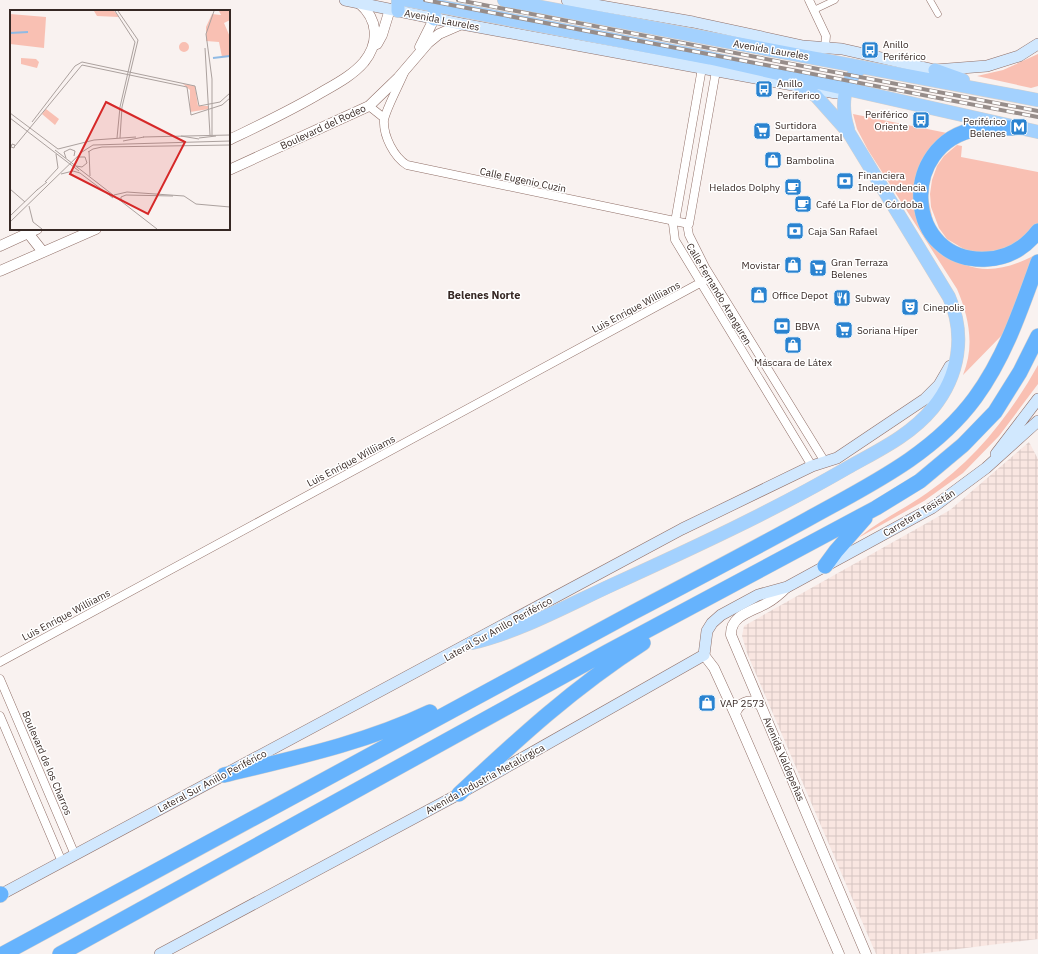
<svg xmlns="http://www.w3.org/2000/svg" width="1038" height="954" font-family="'IBM Plex Sans',sans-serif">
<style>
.industrial{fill:url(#industrial-grid)}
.green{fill:#f9c0b3}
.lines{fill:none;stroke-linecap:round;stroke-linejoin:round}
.pedestrian-casing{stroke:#906f67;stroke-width:7}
.minor-casing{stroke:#906f67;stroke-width:9}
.tertiary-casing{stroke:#906f67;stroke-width:11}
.secondary-casing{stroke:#906f67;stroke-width:12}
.primary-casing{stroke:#d3d0cf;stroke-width:14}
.motorway-casing{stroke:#d3d0cf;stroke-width:16}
.pedestrian{stroke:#fff;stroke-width:6}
.minor{stroke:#fff;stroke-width:8}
.tertiary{stroke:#fff;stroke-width:10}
.secondary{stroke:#d1e8fe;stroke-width:11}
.primary{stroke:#a3d1fe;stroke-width:13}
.motorway{stroke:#66b3fd;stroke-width:15}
.rail-casing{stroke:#978d8a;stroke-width:4}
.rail{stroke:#fff;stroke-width:2.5;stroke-dasharray:8;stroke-linecap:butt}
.labels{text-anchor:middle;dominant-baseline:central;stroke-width:3;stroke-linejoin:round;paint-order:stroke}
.street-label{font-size:10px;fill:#362824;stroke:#fff}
.poi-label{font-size:10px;fill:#362824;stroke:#fff;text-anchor:start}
.neighbourhood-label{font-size:11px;font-weight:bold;fill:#362824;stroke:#fff}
.inset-river{fill:none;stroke:#90bae4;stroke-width:2}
.inset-road{fill:none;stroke:#aba19e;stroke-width:1}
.view{fill:#d62828;fill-opacity:0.15;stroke:#d62828;stroke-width:2}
.inset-edge{fill:none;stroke:#362824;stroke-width:2}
</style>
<defs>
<pattern id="industrial-grid" width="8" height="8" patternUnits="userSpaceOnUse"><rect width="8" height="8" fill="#f9e6e1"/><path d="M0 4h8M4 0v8" fill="none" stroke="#d6c5c1"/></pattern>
</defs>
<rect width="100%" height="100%" fill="#f9f2f0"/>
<path class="industrial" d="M1029,442L1038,459V939L918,954H876L747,653L742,636L744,626L950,510Z"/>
<path class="green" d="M1038,54V86L1031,88L977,76L1003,70Z
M853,114L952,134L921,167L940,252C974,275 1000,273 1035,255L1013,318L1004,333L963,375C975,346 969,317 957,289L868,150L857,129Z
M957,145L962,146L961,157L1038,172V224L1033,232L1003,252H969L947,239L939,228L931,207L930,194L932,180L937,166L944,156Z
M1038,365V384L999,436L963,473L924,501L858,538C879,521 904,509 927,493C974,461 1011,414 1038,365Z"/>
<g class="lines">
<defs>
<path id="pedestrian" d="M930,0L938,14
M814,10L835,0"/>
<path id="minor" d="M809,0L826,36L825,48
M702,68L675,222L673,224L675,240L812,466
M716,71L689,224H687L689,235L705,267L825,462
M404,73C399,85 386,109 384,120C383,136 394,157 407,165L689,224
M369,106L384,118
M0,662L711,277
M0,679L75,855
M0,716L62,862"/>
<path id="tertiary" d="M377,44L382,35L390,9
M420,47L434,19
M229,140C260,125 292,110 322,92C336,84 353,75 364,62C380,42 378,19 359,3
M229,170L369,106L398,78L428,43L439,34L462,24
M28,233L43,252
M0,246L37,229
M0,271L96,229
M787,587C781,593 774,599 767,603C753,611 730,615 731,635L866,954
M704,655L714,668L735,714L839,954
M735,714C739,702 750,698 760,705"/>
<path id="secondary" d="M345,0L462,24L836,93L844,91
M567,0L693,22L803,46L842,49L935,70L987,66L1019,56L1038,44
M996,454L1038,399
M0,895L682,529L812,466L837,458L925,399L939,385L950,366
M160,954L459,794L704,655L707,631L712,623L721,615L758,595L787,587L932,508L986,468L1038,421"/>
<path id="primary" d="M407,0L710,58L1038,132
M504,0L1038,100
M398,11V0
M434,19L435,0
M935,70L963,80
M848,129C841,107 842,81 862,67
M472,643C522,631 568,605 614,584C693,548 771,512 847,468C877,451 910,436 933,408C959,376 966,335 949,297L849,133L816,96L800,86"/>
<path id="motorway" d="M1014,128C1002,128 989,127 977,129C897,143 904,264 987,259C1008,258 1025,248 1038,231
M825,566L836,551L865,518
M224,775C294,758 365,743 430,712
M459,794C519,738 573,688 643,643
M0,895L1,894
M3,954L632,613C691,582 750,551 808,519C869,485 933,455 975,398C1005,357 1021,309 1038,262
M60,954L607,652L876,508L920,481L963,445L995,412L1020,372L1038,336"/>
</defs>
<use href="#pedestrian" class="pedestrian-casing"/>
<use href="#minor" class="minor-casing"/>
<use href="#tertiary" class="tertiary-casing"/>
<use href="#secondary" class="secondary-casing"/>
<use href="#primary" class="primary-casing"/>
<use href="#motorway" class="motorway-casing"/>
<use href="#pedestrian" class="pedestrian"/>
<use href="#minor" class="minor"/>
<use href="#tertiary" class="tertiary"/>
<use href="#secondary" class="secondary"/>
<use href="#primary" class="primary"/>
<use href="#motorway" class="motorway"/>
<defs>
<path id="rail" d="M425,0L1038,117
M458,0L1038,111"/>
</defs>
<use href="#rail" class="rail-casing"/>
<use href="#rail" class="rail"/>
</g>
<defs>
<symbol id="bus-square" viewBox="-11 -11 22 22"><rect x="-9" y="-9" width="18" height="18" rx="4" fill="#2a83d0" stroke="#fff"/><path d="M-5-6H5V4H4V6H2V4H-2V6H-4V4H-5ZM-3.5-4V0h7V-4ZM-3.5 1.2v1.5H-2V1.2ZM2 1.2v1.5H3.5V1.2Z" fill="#fff"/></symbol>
<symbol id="metro-square" viewBox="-11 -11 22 22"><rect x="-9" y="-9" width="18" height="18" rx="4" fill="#2a83d0" stroke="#fff"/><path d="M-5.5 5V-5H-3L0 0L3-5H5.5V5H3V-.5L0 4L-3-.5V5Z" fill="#fff"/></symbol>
<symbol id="supermarket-square" viewBox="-11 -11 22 22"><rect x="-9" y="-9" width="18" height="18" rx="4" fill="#2a83d0" stroke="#fff"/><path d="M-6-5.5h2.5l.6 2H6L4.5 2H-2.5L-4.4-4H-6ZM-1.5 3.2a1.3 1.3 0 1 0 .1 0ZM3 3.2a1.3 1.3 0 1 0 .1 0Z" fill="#fff"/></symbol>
<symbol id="shop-square" viewBox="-11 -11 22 22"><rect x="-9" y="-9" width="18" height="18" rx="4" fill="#2a83d0" stroke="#fff"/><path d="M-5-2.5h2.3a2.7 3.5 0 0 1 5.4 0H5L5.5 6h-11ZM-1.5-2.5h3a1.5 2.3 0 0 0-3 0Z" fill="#fff"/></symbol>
<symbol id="bank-square" viewBox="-11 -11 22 22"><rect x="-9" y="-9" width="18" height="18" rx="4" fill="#2a83d0" stroke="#fff"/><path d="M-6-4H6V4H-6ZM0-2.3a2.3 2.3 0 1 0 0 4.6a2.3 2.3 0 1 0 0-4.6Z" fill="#fff"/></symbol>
<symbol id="cafe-square" viewBox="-11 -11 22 22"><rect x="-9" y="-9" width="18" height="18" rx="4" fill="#2a83d0" stroke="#fff"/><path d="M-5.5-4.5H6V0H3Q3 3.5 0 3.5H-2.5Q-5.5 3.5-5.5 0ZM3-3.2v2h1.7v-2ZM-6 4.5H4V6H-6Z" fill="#fff"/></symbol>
<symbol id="restaurant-square" viewBox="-11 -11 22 22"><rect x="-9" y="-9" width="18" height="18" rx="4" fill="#2a83d0" stroke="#fff"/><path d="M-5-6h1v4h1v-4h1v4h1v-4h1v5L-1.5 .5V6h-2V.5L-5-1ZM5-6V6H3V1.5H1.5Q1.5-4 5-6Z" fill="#fff"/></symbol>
<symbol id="theatre-square" viewBox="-11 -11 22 22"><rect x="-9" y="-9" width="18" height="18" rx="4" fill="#2a83d0" stroke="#fff"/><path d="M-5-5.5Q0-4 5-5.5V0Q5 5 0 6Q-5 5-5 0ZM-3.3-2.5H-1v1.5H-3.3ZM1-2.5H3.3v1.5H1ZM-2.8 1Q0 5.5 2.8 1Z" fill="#fff"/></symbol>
</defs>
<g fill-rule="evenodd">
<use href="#bus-square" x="860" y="40" width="20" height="20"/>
<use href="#bus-square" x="754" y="79" width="20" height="20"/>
<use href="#bus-square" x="911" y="110" width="20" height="20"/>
<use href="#metro-square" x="1009" y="117" width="20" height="20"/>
<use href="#supermarket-square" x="752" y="121" width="20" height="20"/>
<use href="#shop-square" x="763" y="150" width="20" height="20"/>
<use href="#bank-square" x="835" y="171" width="20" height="20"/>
<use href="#cafe-square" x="783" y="177" width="20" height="20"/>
<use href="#cafe-square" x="793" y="194" width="20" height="20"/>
<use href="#bank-square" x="785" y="221" width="20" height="20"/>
<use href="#shop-square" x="783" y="255" width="20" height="20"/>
<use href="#supermarket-square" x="808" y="258" width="20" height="20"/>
<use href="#shop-square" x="749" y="285" width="20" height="20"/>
<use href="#restaurant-square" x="832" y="288" width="20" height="20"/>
<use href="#theatre-square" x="900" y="297" width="20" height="20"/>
<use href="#bank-square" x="772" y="316" width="20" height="20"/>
<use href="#supermarket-square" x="834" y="320" width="20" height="20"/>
<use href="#shop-square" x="783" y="335" width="20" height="20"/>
<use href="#shop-square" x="697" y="693" width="20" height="20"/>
</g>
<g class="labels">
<g class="street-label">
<text transform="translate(442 20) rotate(11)">Avenida Laureles</text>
<text transform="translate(771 50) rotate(10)">Avenida Laureles</text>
<text transform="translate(323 127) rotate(-25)">Boulevard del Rodeo</text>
<text transform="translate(523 180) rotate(12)">Calle Eugenio Cuzin</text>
<text transform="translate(719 294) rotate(59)">Calle Fernando Aranguren</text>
<text transform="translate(636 307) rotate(-28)">Luis Enrique Williiams</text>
<text transform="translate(351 461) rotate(-28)">Luis Enrique Williiams</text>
<text transform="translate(919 513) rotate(-31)">Carretera Tesistán</text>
<text transform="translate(66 615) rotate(-28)">Luis Enrique Williiams</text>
<text transform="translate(498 629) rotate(-29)">Lateral Sur Anillo Periférico</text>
<text transform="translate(784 759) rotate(67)">Avenida Valdepeñas</text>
<text transform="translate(47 763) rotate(67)">Boulevard de los Charros</text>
<text transform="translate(485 779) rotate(-29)">Avenida Industria Metalúrgica</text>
<text transform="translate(212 781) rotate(-28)">Lateral Sur Anillo Periférico</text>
</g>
<g class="poi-label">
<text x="883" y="44">Anillo<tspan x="883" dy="12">Periférico</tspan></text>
<text x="777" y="83">Anillo<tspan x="777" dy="12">Periferico</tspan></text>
<text x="908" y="114" text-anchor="end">Periférico<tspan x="908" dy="12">Oriente</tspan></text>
<text x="1006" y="121" text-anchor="end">Periférico<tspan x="1006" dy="12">Belenes</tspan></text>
<text x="775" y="125">Surtidora<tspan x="775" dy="12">Departamental</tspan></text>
<text x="786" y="160">Bambolina</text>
<text x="858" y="175">Financiera<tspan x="858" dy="12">Independencia</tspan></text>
<text x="780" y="187" text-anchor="end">Helados Dolphy</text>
<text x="816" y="204">Café La Flor de Córdoba</text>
<text x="808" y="231">Caja San Rafael</text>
<text x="831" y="262">Gran Terraza<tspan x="831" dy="12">Belenes</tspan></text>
<text x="780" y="265" text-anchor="end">Movistar</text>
<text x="772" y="295">Office Depot</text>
<text x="855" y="298">Subway</text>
<text x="923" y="307">Cinepolis</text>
<text x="795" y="326">BBVA</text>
<text x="857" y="330">Soriana Híper</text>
<text x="793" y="362" text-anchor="middle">Máscara de Látex</text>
<text x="720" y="703">VAP 2573</text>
</g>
<g class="neighbourhood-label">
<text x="484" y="295">Belenes Norte</text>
</g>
</g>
<g transform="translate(10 10)">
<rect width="220" height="220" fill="#f9f2f0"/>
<path d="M209,1H220V10L214,13L220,27V46L212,47L209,32L196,31V17L202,4L211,5ZM11,48L26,49L29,52L27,58L11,54Z" fill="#f9c0b3"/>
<path d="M0,4L36,7L34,38L0,34Z" fill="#f9c0b3"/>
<path d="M84,1H104L109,7L87,6ZM169 37a5 5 0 1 1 10 0a5 5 0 1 1-10 0ZM173,74L185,76L188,96H199V99L180,102V80ZM36,99L49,109L45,115L32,104Z" fill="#f9c0b3"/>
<path class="inset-river" d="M0,23L18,22M203,48L220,46"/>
<path class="inset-road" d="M105,1L125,32L110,97L107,128M108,1L128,30L112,97L110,128M195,38L200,125M0,103L48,139L84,130L126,127M0,108L69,161M22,112L65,56L72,52L185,76L189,96L210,92L220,83M202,125V69L196,24L204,1M171,126L189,129M133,127L220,125M189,128L206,126M113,131L134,127M2,134L5,135L4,138L1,137ZM5,136L72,55L177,77L181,105L212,95L220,88M45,140L147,219M79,141L80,166M78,142L83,139L92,137L220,135M56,148L54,142L60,139L65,141L64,146M66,156L72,157L77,153L75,147H68M51,164L63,161L70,163L103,188M35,172L48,158L46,144M0,179L15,192M27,180L37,172M104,185L117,182L174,186L186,194L220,197M111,190V187L116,185L163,186M19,196L23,212L32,219M0,206L28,179M0,212L72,142L83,135L220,131"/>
<path class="view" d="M96,92L175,132L138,204L60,164Z"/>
<rect width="220" height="220" class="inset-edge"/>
</g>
</svg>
